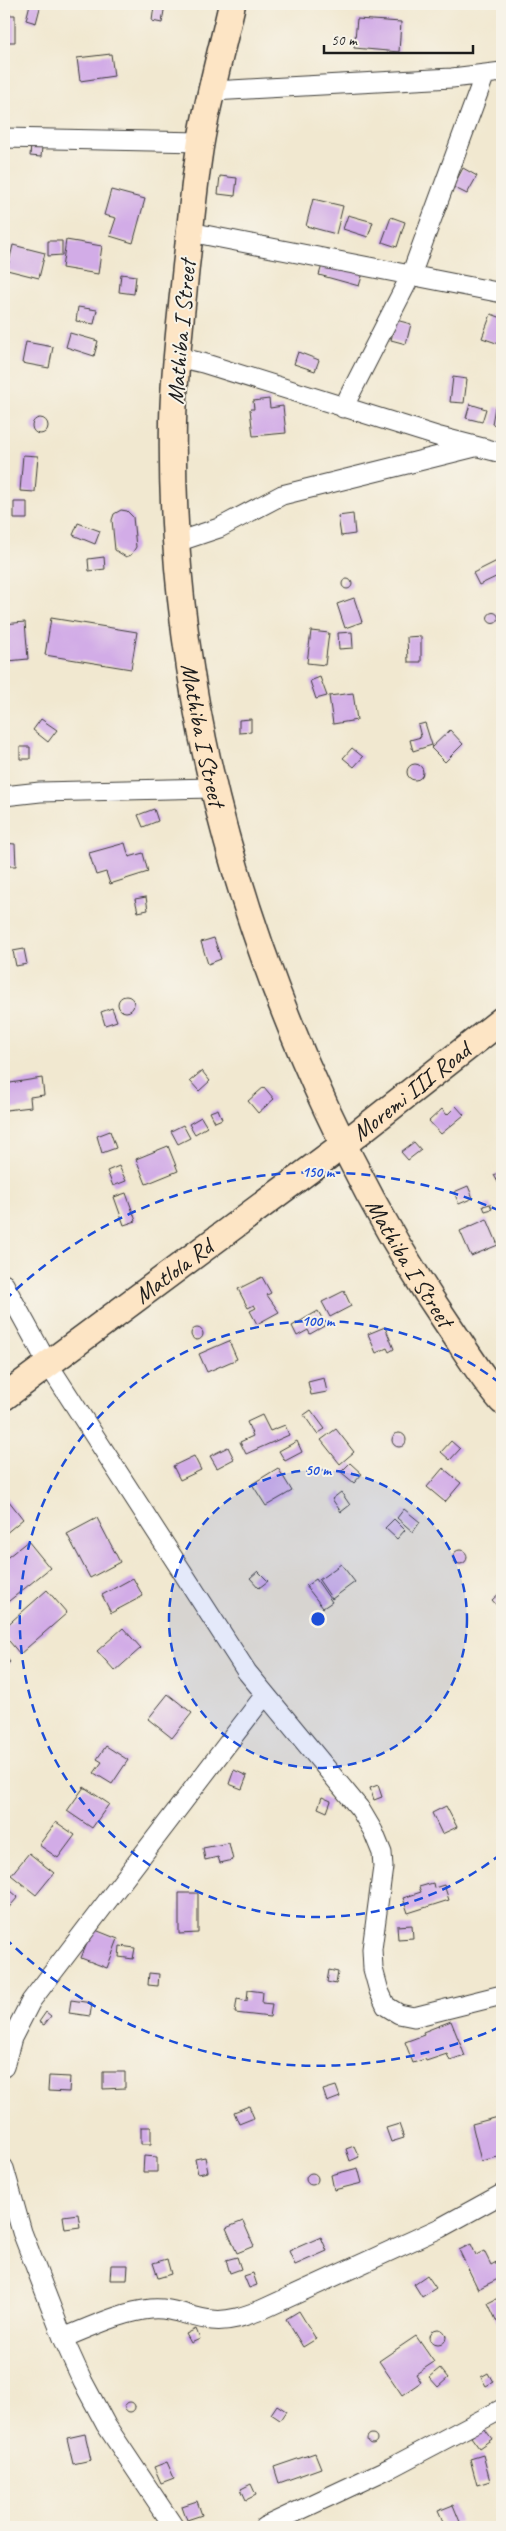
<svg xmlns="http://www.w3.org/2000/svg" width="506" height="2531" font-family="Caveat,sans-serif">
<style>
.building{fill:#d2ace7}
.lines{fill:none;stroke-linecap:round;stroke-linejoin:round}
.street-casing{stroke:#3c3b37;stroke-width:21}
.secondary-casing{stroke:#3c3b37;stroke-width:29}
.street{stroke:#fff;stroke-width:19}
.secondary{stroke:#fde5c5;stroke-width:26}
.ring{fill:none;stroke:#1d4ed8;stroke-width:2.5;stroke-dasharray:9 6}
.labels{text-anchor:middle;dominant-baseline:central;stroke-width:4;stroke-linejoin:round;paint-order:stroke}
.street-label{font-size:24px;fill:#1c1c1c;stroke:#f7f3e8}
.centre{fill:#1d4ed8;stroke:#f7f3e8;stroke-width:2.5}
.ring-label{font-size:15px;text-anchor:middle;font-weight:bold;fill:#1d4ed8;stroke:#f7f3e8;stroke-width:4;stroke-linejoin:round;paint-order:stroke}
</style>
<rect width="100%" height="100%" fill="#f7f3e8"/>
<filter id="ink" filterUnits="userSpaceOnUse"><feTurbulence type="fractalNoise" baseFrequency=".02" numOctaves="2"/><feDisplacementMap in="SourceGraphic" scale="10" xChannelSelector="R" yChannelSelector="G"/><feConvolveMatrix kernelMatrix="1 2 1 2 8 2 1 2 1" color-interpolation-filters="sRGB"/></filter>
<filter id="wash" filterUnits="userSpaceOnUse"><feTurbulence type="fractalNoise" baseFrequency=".0096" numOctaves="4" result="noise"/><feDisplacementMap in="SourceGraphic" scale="20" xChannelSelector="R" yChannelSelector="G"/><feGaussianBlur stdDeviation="1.12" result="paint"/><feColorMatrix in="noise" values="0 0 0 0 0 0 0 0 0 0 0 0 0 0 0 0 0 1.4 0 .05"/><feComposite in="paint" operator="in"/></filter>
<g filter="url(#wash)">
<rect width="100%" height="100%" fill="#f1e8d0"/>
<g id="blocks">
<path class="building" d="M30,4H41L36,23L26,20Z
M147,4H165L162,23L152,21L154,6Z
M4,15H15V42H4Z
M357,19L401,22L399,52L354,48Z
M111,54L114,76L80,81L77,58Z
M31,145L42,147L41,157L30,156Z
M463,168L477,176L467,194L453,187Z
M220,176L237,178L235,196L218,194Z
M111,190L145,199L133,243L110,236L116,218L104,215Z
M313,199L343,206L336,234L306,226Z
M348,215L373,222L368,237L343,229Z
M391,217L405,222L397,247L382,242Z
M66,240L102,246L98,274L62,268Z
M48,241H62V255L48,256Z
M13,245L45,253L39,278L7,270Z
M323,262L363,273L359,286L319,275Z
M121,274L136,276L134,294L119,292Z
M78,307L97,310L94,324L76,321Z
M491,314L502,318V345L482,338Z
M396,320L411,324L406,344L391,340Z
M70,333L98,341L94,356L66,347Z
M26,342L53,347L49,368L22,363Z
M298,352L319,360L315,371L294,364Z
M453,377L467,379L464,403L450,402Z
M269,399L270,408L283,406L286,433L253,436L250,409H254L253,401Z
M470,404L486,409L482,422L466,418Z
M495,407L502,408V426L492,424Z
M32 426a8 8 0 1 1 16 0a8 8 0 1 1-16 0Z
M23,455L38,456L35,492L20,491Z
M14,502H27V519H14Z
M121,510L127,511L133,517L136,547L131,555L126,557L115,550L112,520L114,514Z
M353,514L355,534L341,536L338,516Z
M78,523L100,531L95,544L73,535Z
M104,557L105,569L89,571L88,559Z
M497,561L502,574L479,585L473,573Z
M342 584a5 5 0 1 1 10 0a5 5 0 1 1-10 0Z
M354,598L362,622L345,628L337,604Z
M487.5 618a5.5 5.5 0 1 1 11 0a5.5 5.5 0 1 1-11 0Z
M51,618L137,632L131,669L45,655Z
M25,622L28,659L8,661L4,624Z
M311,631L329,633L325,665L307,663Z
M352,632L353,648L339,649L338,633Z
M421,636V662H408L407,637Z
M320,677L327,696L316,699L310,681Z
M353,693L357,720L333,724L329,696Z
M41,719L57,730L48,742L33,730Z
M251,719V732L239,733V720Z
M425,723L432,745L413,751L410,740L421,737L418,725Z
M450,730L463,744L445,762L431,748Z
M20,747H30V759H20Z
M352,748L363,757L354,767L343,758Z
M407 772a8 8 0 1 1 16 0a8 8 0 1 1-16 0Z
M154,809L158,821L143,827L138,815Z
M4,843L15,844L16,866H4Z
M125,843L129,857L143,853L148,872L110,884L106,872L96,875L89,853Z
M146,897L148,910L138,912L135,899Z
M214,938L221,959L208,964L201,942Z
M24,949L27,964L16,966L13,951Z
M118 1004a8 8 0 1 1 16 0a8 8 0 1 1-16 0Z
M112,1008L117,1021L105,1025L101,1012Z
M202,1071L210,1081L199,1091L190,1081Z
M42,1078L44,1095L30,1097L31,1107L6,1110L4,1084Z
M264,1087L274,1099L258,1113L248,1101Z
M456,1106L464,1115L441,1134L429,1121L442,1109L447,1115Z
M218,1109L222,1119L215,1122L210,1112Z
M201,1117L207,1127L195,1134L189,1124Z
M183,1125L190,1138L178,1144L171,1131Z
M110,1131L116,1148L102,1153L97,1136Z
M414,1142L421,1150L408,1160L401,1152Z
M168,1146L178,1171L146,1184L136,1159Z
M119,1166L126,1181L113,1186L107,1171Z
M502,1171V1187L501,1188L494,1175Z
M468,1186L473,1198L459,1204L454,1192Z
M126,1193L136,1221L124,1225L114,1197Z
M490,1204L492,1209L485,1211L483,1206Z
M487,1219L498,1245L471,1256L460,1231Z
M262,1277L271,1293L267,1295L279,1312L257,1324L250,1311L256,1308L254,1305L248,1308L238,1289Z
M344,1291L351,1306L330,1317L322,1302Z
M318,1311L326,1325L310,1334L308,1330L297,1336L292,1326Z
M385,1327L394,1349L389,1352L387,1348L376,1353L368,1334Z
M191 1334a6 6 0 1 1 12 0a6 6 0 1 1-12 0Z
M229,1341L237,1359L207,1372L199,1354Z
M324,1378L327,1392L311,1395L308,1382Z
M311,1410L325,1429L317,1434L304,1415Z
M262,1415L270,1431L285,1425L289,1435L246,1454L240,1442L253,1436L247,1422Z
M336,1429L354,1452L340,1464L321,1440Z
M392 1440a7 7 0 1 1 14 0a7 7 0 1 1-14 0Z
M297,1441L302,1452L285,1461L279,1451Z
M451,1441L460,1449L450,1460L441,1452Z
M228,1447L234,1459L217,1468L210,1456Z
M194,1456L201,1470L180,1480L173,1466Z
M350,1463L362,1474L354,1483L341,1472Z
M278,1468L292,1491L266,1506L252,1484Z
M443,1468L461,1483L445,1502L427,1487Z
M341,1492L350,1505L341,1512L332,1499Z
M5,1496L23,1519L4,1535V1497Z
M404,1509L420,1522L413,1532L397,1518Z
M97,1518L120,1562L90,1578L67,1534Z
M394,1519L405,1530L397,1539L385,1528Z
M28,1541L50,1568L4,1605V1560Z
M453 1557a7 7 0 1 1 14 0a7 7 0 1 1-14 0Z
M341,1564L355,1582L332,1599L319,1580Z
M258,1571L268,1581L259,1588L250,1578Z
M133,1578L143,1596L111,1613L102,1595Z
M316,1579L332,1602L323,1608L306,1586Z
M47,1590L67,1613L20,1654L4,1635V1628Z
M502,1591V1608L501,1610L492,1600Z
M123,1628L141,1648L115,1671L97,1651Z
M4,1655L10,1662L4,1668Z
M168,1694L192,1713L172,1738L148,1719Z
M106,1746L128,1760L112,1784L94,1773L102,1762L97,1759Z
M234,1770L247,1776L242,1789L229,1784Z
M378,1785L382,1797L374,1800L370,1788Z
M84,1787L109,1804L92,1828L67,1811Z
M322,1797L331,1801L327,1812L318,1808Z
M446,1806L457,1827L442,1834L432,1813Z
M56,1822L75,1835L58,1858L39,1845Z
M229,1843L233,1860L220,1863L218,1857L205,1860L203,1848Z
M29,1853L54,1873L36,1895L11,1875Z
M433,1883L434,1888L444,1885L449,1900L408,1913L403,1898L421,1892L419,1887Z
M4,1885L18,1897L4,1913Z
M179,1893H198V1933L179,1934Z
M412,1925L413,1938L398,1939L397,1926Z
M93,1929L118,1939L107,1968L81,1958Z
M120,1946L135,1948L133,1959L119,1957Z
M329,1970L338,1972L336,1984L327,1982Z
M149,1973L159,1974L158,1986L148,1985Z
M248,1990L263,1992L262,2003L272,2004L270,2017L235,2013L237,1999L247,2001Z
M71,2000L92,2003L90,2016L69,2013Z
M46,2012L51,2016L44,2025L39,2022Z
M451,2021L465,2056L450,2061L447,2054L426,2061L425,2059L413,2063L405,2042L424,2035L423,2032Z
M103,2072H125V2088L103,2089Z
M49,2076L70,2077L69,2092L48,2091Z
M336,2086L340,2097L327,2102L323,2090Z
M249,2106L254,2118L239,2124L234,2112Z
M502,2116V2156L481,2161L472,2124Z
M399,2124L404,2138L391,2142L386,2128Z
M141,2127H151V2144H141Z
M354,2146L359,2157L350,2161L346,2149Z
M144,2156L157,2157V2172H143Z
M205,2157L208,2172L198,2174L195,2159Z
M358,2168L362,2183L334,2190L331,2175Z
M306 2179a6 6 0 1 1 12 0a6 6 0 1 1-12 0Z
M78,2214L80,2227L65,2229L63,2216Z
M243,2221L254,2246L237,2253L226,2228Z
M321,2237L327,2251L295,2265L289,2251Z
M471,2244L476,2255L484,2251L491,2265L500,2260L502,2265V2277L478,2289L459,2250Z
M237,2257L241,2269L230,2273L226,2260Z
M167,2259L171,2274L158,2278L153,2263Z
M111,2265H128L127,2280H110Z
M253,2273L257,2285L249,2288L244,2276Z
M427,2275L436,2288L422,2297L414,2284Z
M502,2296V2320L497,2322L488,2303Z
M299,2311L316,2339L303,2347L286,2319Z
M430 2337a8 8 0 1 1 16 0a8 8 0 1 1-16 0Z
M196,2329L200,2339L191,2343L186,2334Z
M416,2336L434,2362L416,2374L421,2382L402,2395L379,2361Z
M440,2368L448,2378L438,2387L429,2377Z
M488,2373L493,2382L486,2386L481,2377Z
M125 2407a5 5 0 1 1 10 0a5 5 0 1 1-10 0Z
M277,2405L286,2411L280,2420L271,2414Z
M484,2428L492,2439L479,2448L471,2437Z
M367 2439a5 5 0 1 1 10 0a5 5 0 1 1-10 0Z
M85,2434L91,2460L73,2464L67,2438Z
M315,2453L321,2468L279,2483L274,2467Z
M483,2455L490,2481L477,2485L470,2459Z
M167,2462L174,2478L161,2483L154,2467Z
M251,2484L256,2495L246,2500L241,2489Z
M197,2501L202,2515L187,2520L182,2506Z
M453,2505L460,2522L445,2527L438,2511Z"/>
</g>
</g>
<g filter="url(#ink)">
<use href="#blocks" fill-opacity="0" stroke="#3c3b37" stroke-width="1"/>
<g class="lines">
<defs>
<path id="street" d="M213,91L452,78L502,72
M4,138L201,142
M190,232L502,293
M177,357L203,363L440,437L502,453
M343,408L411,275L485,74
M177,542L219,528L282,495L475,447
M4,796L40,792L212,788
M4,1284L48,1364L247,1672L360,1809L373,1831L382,1853L383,1867L372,1949L373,1969L379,1991L386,2006L399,2014L414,2017L502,1995
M4,2067L12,2038L31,2001L264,1696
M4,2168L22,2232L63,2338L83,2382L106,2425L174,2527
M63,2338C91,2327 121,2312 151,2309C173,2307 191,2318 212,2320C229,2322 245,2316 261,2310L440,2228L502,2194
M264,2527L392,2467L502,2409"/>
<g id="secondary">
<path id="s1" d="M232,4C222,49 209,95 201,141C194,182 191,225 186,266C181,318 174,369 173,421C169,663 225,891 327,1110C362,1186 403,1259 451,1329C467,1353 483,1379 502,1401"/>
<path id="s2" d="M4,1397L343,1145L502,1020"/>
</g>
</defs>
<use href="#street" class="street-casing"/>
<use href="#secondary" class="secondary-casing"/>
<use href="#street" class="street"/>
<use href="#secondary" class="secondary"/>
</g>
</g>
<circle cx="318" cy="1619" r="149" fill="#1d4ed8" fill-opacity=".12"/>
<g class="ring">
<circle cx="318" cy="1619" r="149"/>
<path d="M501 1854A298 298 0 1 1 501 1384"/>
<path d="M500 2027A447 447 0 0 1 5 1938M5 1300A447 447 0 0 1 500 1211"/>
</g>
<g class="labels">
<g class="street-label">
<text transform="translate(181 332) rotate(-85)">Mathiba I Street</text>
<text stroke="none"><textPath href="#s1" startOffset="738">Mathiba I Street</textPath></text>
<text stroke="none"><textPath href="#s2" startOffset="509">Moremi III Road</textPath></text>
<text stroke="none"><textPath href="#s1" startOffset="1308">Mathiba I Street</textPath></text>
<text stroke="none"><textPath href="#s2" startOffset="211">Matlola Rd</textPath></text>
</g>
</g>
<circle cx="318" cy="1619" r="8" class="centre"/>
<g class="ring-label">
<text x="318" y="1177">150 m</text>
<text x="318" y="1326">100 m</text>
<text x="318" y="1475">50 m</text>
</g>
<rect width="506" height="2531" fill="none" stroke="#f7f3e8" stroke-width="20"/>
<path d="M324 45v8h149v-8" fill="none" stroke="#1c1c1c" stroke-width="2.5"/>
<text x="331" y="45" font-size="15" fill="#1c1c1c" stroke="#f7f3e8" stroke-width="4" paint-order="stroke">50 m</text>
</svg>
